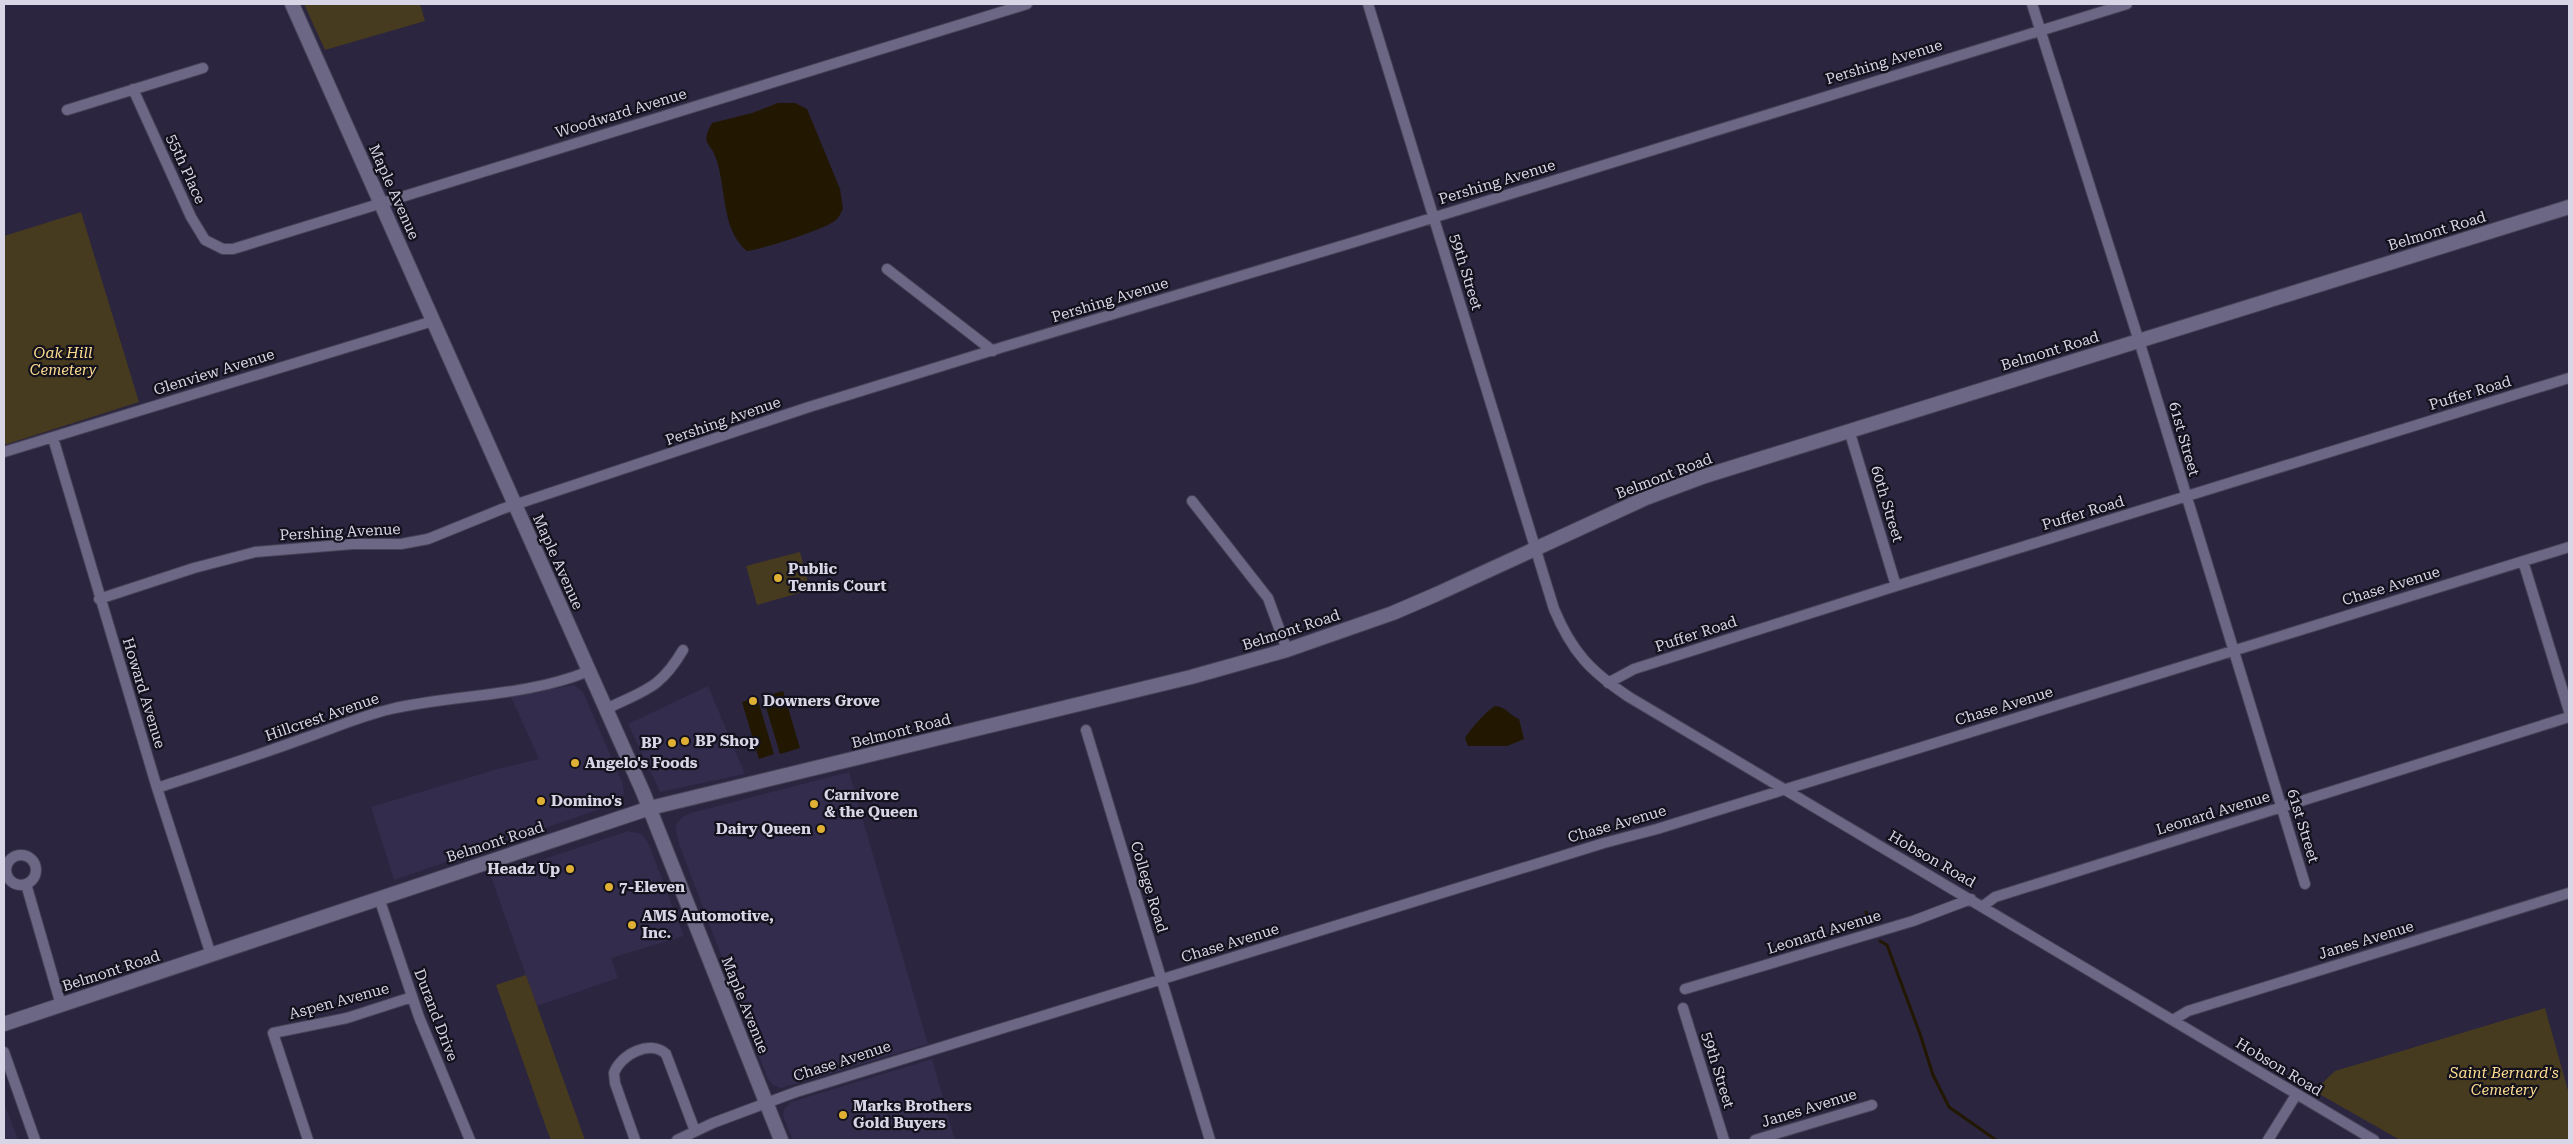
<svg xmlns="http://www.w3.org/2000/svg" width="2573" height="1144" font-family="'Roboto Serif',serif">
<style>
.built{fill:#332c4c}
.green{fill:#463a1f}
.water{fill:#221801}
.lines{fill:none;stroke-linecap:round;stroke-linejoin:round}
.stream{stroke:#221801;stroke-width:3}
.minor-casing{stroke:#464257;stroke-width:12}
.secondary-casing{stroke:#464257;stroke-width:16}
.minor{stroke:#6c6784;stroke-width:10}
.secondary{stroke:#6c6784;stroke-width:14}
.poi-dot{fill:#dfb034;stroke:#13111c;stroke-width:2}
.labels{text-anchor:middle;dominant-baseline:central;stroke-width:4.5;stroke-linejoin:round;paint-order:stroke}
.street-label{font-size:15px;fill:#d7d5e6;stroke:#13111c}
.park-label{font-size:15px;font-style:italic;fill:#fddc90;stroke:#13111c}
.poi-label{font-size:15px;font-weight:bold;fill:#d7d5e6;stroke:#13111c;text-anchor:start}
</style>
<rect width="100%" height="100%" fill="#2b253f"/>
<path class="built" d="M574,685L583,692L623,784L624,793L622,799L612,805L394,880L371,807L494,770L539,759L511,697Z
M708,686L745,774L660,792L628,724Z
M849,772L928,1044L781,1088L773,1085L767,1077L679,844L675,826L683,816L691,813Z
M628,831L642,834L648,842L684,936L611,958L618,978L537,1006L491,877Z
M932,1059L955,1140H793L783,1116L784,1109L791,1102Z
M4,1103L18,1140H4Z"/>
<path class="green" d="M304,4H420L425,21L325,50Z
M81,212L139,402L4,445V236Z
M800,552L810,590L757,605L746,566Z
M526,975L585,1140H551L547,1130L496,985Z
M2545,1008L2569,1094V1140H2400L2314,1091L2335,1071Z"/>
<path class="water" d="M778,103H795L807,109L840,189L843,209C841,212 839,217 837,219C828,229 762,249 747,251C720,229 727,185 715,156C714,151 709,147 707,142C705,135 709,129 712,123L752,113Z
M783,691L800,748L780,754L763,697Z
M757,697L774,754L759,759L742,702Z
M1495,706C1507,707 1509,715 1519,719L1524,739L1507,746H1468L1465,738C1470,730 1486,711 1495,706Z"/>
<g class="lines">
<path class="stream" d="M1866,912L1870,921
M1880,941L1887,945L1920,1034L1933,1075L1949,1107L1996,1140"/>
<defs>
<path id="minor" d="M1368,4L1554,609C1572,652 1590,671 1629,697L2374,1140
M2032,4L2145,360L2305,884
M133,89L191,217L205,240L223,249H233L1027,4
M67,110L203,68
M887,269L993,351
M1849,430L1896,586
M53,438L157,788L211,955
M4,452L433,321
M1192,501L1268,598L1287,650
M2523,561L2569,711
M99,599L194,568L255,552L353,544H401L428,539L502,509L809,407L1003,347L1351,243L2127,4
M1608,683L1634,669L1896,586L2569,378
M606,709C645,690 660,689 683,650
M1086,730L1210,1140
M157,788C206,772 256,756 305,738C334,728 361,716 391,709C457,694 526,697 589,671
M6 870a15 15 0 1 1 30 0a15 15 0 1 1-30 0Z
M26,884L61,1005
M379,898L419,1017L470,1140
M1983,906L1995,897L2569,717
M1685,989L1913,921L1971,899
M1683,1008L1724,1140
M2173,1020L2188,1011L2569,893
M4,1052L35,1140
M308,1140L273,1033L347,1018L412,997
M635,1140L615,1083L614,1073C620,1055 650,1039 666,1054L695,1131
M677,1140L713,1123L796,1092L1604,843L1657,829L2569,547
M1755,1140L1872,1105
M2268,1140L2296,1095"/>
<path id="secondary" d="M292,4L643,792L781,1140
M4,1024L650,808L1191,677L1287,650L1393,613L1437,594L1646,498L1705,476L2569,207"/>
</defs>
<use href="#minor" class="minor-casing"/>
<use href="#secondary" class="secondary-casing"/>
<use href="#minor" class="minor"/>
<use href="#secondary" class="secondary"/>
</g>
<g class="poi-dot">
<circle cx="778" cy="578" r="5"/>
<circle cx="753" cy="701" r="5"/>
<circle cx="685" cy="741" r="5"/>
<circle cx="672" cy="743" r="5"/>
<circle cx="575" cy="763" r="5"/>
<circle cx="541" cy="801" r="5"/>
<circle cx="814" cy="804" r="5"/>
<circle cx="821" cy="829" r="5"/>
<circle cx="570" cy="869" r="5"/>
<circle cx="609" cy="887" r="5"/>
<circle cx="632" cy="925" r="5"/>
<circle cx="843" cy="1115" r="5"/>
</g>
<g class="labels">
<g class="street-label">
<text transform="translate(1884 62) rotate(-17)">Pershing Avenue</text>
<text transform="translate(621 113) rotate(-17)">Woodward Avenue</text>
<text transform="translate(186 169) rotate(66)">55th Place</text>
<text transform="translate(1497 182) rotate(-17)">Pershing Avenue</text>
<text transform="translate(394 192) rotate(66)">Maple Avenue</text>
<text transform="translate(2437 231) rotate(-17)">Belmont Road</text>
<text transform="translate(1466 272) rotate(73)">59th Street</text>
<text transform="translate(1110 300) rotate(-17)">Pershing Avenue</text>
<text transform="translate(2050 351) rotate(-17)">Belmont Road</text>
<text transform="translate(214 372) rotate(-17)">Glenview Avenue</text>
<text transform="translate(2470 393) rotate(-17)">Puffer Road</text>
<text transform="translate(723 421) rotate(-19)">Pershing Avenue</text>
<text transform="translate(2184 439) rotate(74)">61st Street</text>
<text transform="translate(1664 476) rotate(-21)">Belmont Road</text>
<text transform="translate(1887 504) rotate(73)">60th Street</text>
<text transform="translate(2083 513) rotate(-17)">Puffer Road</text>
<text transform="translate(340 532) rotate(-3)">Pershing Avenue</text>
<text transform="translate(558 562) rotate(66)">Maple Avenue</text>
<text transform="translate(2391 586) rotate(-17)">Chase Avenue</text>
<text transform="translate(1291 630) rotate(-18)">Belmont Road</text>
<text transform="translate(1696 634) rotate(-18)">Puffer Road</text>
<text transform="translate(144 693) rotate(73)">Howard Avenue</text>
<text transform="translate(2004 706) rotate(-17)">Chase Avenue</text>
<text transform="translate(322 717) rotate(-19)">Hillcrest Avenue</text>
<text transform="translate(901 731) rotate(-14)">Belmont Road</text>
<text transform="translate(2213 813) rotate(-17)">Leonard Avenue</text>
<text transform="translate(1617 824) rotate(-16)">Chase Avenue</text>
<text transform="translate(2303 826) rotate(73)">61st Street</text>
<text transform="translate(495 842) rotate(-18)">Belmont Road</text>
<text transform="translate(1932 859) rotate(30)">Hobson Road</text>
<text transform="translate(1149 887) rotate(73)">College Road</text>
<text transform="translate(1824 932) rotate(-17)">Leonard Avenue</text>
<text transform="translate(2366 940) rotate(-17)">Janes Avenue</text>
<text transform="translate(1230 943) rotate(-17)">Chase Avenue</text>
<text transform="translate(111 971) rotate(-18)">Belmont Road</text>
<text transform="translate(339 1001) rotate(-15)">Aspen Avenue</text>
<text transform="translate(745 1005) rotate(68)">Maple Avenue</text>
<text transform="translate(436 1015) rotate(69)">Durand Drive</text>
<text transform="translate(842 1061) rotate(-18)">Chase Avenue</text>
<text transform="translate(2279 1067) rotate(31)">Hobson Road</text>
<text transform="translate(1718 1070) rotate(73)">59th Street</text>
<text transform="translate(1809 1108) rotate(-17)">Janes Avenue</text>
</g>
<g class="park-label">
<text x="63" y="353">Oak Hill<tspan x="63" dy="17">Cemetery</tspan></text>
<text x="2504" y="1073">Saint Bernard's<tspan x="2504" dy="17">Cemetery</tspan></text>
</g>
<g class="poi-label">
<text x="788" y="569">Public<tspan x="788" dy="17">Tennis Court</tspan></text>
<text x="763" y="701">Downers Grove</text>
<text x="695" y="741">BP Shop</text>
<text x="662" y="743" text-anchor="end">BP</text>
<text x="585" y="763">Angelo's Foods</text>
<text x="824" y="795">Carnivore<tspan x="824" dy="17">&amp; the Queen</tspan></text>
<text x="551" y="801">Domino's</text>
<text x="811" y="829" text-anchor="end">Dairy Queen</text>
<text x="560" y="869" text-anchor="end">Headz Up</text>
<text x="619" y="887">7-Eleven</text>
<text x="642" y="916">AMS Automotive,<tspan x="642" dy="17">Inc.</tspan></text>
<text x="853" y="1106">Marks Brothers<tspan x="853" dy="17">Gold Buyers</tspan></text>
</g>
</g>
<rect width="2573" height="1144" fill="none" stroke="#d7d5e6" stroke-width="10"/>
</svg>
